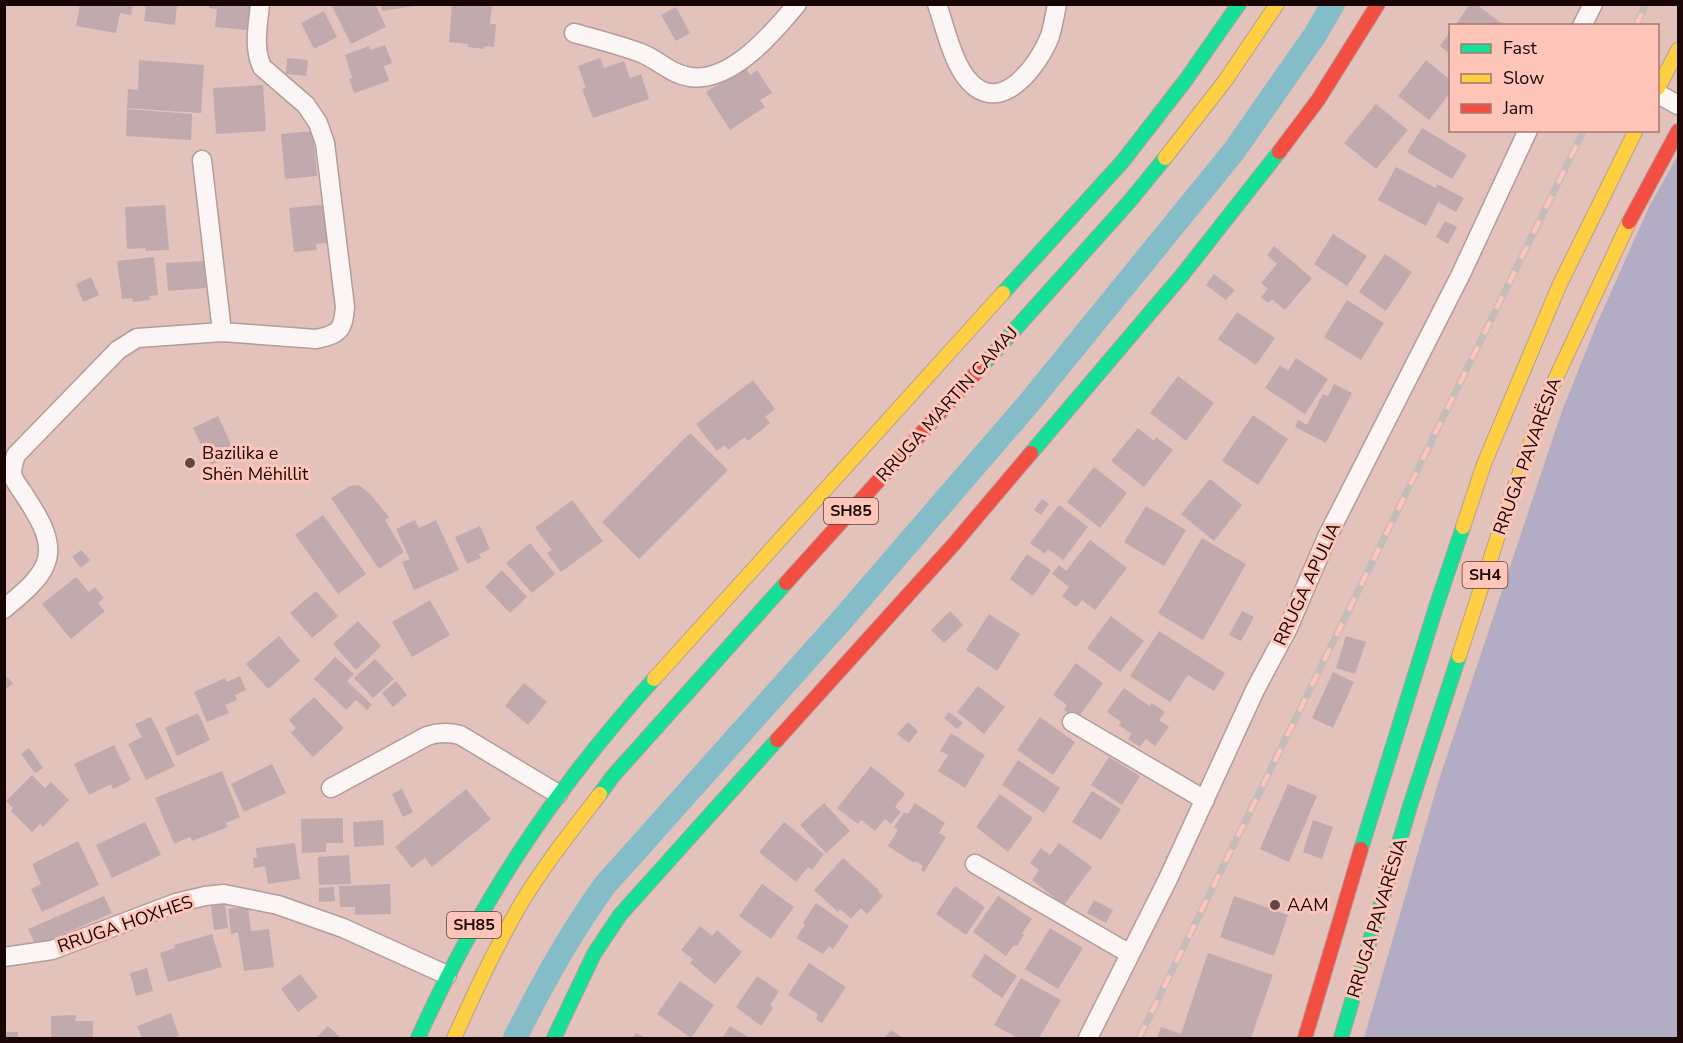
<svg xmlns="http://www.w3.org/2000/svg" width="1683" height="1043" font-family="'Nunito Sans',sans-serif">
<style>
.green{fill:#b2acc5}
.lines{fill:none;stroke-linecap:round;stroke-linejoin:round}
.canal{stroke:#84bdc8;stroke-width:24}
.building{fill:#c1aaae}
.street-casing{stroke:#b49c97;stroke-width:21}
.fast-casing{stroke:#b49c97;stroke-width:16}
.slow-casing{stroke:#b49c97;stroke-width:16}
.jam-casing{stroke:#b49c97;stroke-width:16}
.street{stroke:#fbf6f5;stroke-width:18}
.fast{stroke:#16e098;stroke-width:14}
.slow{stroke:#ffcf43;stroke-width:14}
.jam{stroke:#f24e42;stroke-width:14}
.rail-casing{stroke:#c5bcba;stroke-width:7}
.rail{stroke:#ffc5b9;stroke-width:4.5;stroke-dasharray:14;stroke-linecap:butt}
.poi-dot{fill:#5e4844;stroke:#ffc5b9;stroke-width:2}
.labels{text-anchor:middle;dominant-baseline:central;stroke-width:6;stroke-linejoin:round;paint-order:stroke}
.shield{fill:#ffc5b9;stroke:#5d3f3a;stroke-width:1.5}
.shield-label{font-size:16px;font-weight:bold;fill:#170604}
.street-label{font-size:18px;fill:#170604;stroke:#ffc5b9}
.poi-label{font-size:18px;fill:#170604;stroke:#ffc5b9;text-anchor:start}
</style>
<rect width="100%" height="100%" fill="#e2c2bb"/>
<path class="green" d="M1678,155V1038H1364L1438,783L1562,411L1598,321L1649,207Z"/>
<g class="lines">
<path class="canal" d="M515,1038C542,984 570,933 605,885L840,622L1029,403L1234,151L1315,35L1333,4"/>
</g>
<path class="building" d="M80,4H133L131,15L120,13L116,33L76,26Z
M140,4H177L175,25L144,21L146,7Z
M331,4H375L386,27L351,44Z
M381,4H414V6L382,11Z
M452,4H492L490,24H496L494,47L485,46L484,49L468,47V44L449,42Z
M1470,4H1476L1505,26H1455Z
M209,5H250L247,30L215,27L217,9L209,8Z
M676,7L690,33L676,41L661,15Z
M324,11L337,37L314,49L301,23Z
M1450,32V54L1440,46Z
M385,45L392,63L384,66L389,81L354,93L349,79L352,78L345,55L369,46L370,50Z
M287,58L308,60L306,76L286,74Z
M600,58L604,68L624,61L630,78L641,74L649,99L593,118L582,89L586,88L578,66Z
M139,60L204,65L201,113L127,108L128,89L138,90Z
M1426,60L1450,80V93L1429,120L1398,96Z
M745,67L750,75L757,70L772,93L760,100L765,107L730,130L706,92Z
M263,85L266,131L216,134L213,88Z
M1376,104L1408,130L1376,169L1344,143Z
M127,109L192,114L191,140L126,136Z
M1422,128L1467,155L1452,179L1407,152Z
M313,131L317,176L285,179L281,134Z
M1396,167L1436,188L1437,184L1464,198L1456,212L1438,202L1426,226L1378,200Z
M329,204L333,242L316,244L317,250L294,252L289,208Z
M165,205L169,250L146,251V248L127,249L125,207Z
M1445,221L1457,227L1448,244L1436,237Z
M1333,234L1367,256L1347,286L1314,264Z
M1274,246L1312,278L1285,310L1272,299L1268,303L1261,297L1268,289L1261,283L1277,264L1267,255Z
M1385,254L1412,272L1386,311L1359,292Z
M154,257L158,295L149,296L150,300L133,302L132,298L122,299L117,261Z
M204,261L206,288L168,291L166,263Z
M1214,274L1235,290L1226,300L1206,285Z
M91,277L99,295L83,302L76,284Z
M1347,300L1384,323L1361,360L1324,337Z
M1237,312L1275,338L1256,365L1218,339Z
M1296,358L1328,379L1305,414L1265,388L1280,365L1288,371Z
M1178,376L1214,403L1186,441L1150,413Z
M753,380L775,409L765,417L770,423L748,441L745,437L728,450L725,445L717,451L696,424Z
M1334,384L1352,393L1326,443L1295,427L1298,420L1307,425L1323,394L1328,396Z
M1253,415L1288,439L1258,485L1222,461Z
M218,416L235,453L211,465L193,428Z
M1138,428L1154,441L1156,437L1173,450L1144,487L1111,461Z
M690,433L728,470L639,559L602,522Z
M1094,467L1127,493L1100,528L1067,502Z
M1210,479L1242,505L1214,541L1181,514Z
M359,485L370,494L389,517L385,520L404,552L379,569L331,498L350,486Z
M1042,499L1049,504L1041,515L1034,510Z
M572,500L603,541L561,572L547,553L552,550L535,528Z
M1059,505L1088,527L1063,560L1048,549L1045,554L1030,543Z
M1146,506L1186,530L1164,566L1124,542Z
M323,515L366,574L338,594L295,535Z
M415,520L419,528L436,520L459,570L414,590L402,562L410,559L396,529Z
M480,526L490,549L479,554L481,558L467,564L455,537Z
M1202,538L1246,564L1203,640L1158,613Z
M1090,540L1127,568L1095,610L1082,600L1076,607L1062,596L1069,587L1052,574L1059,565L1066,571Z
M530,543L555,574L532,593L506,563Z
M81,550L90,560L81,568L72,557Z
M1027,554L1051,570L1033,596L1010,579Z
M502,570L527,597L510,613L485,587Z
M76,577L89,592L95,587L104,598L98,603L105,611L71,639L42,604Z
M316,591L338,616L312,638L290,613Z
M430,600L450,635L412,657L392,622Z
M950,611L963,625L944,643L931,630Z
M1242,611L1254,617L1241,641L1229,635Z
M989,614L1020,634L997,671L966,650Z
M1111,616L1144,641L1120,672L1087,648Z
M358,621L381,646L356,670L333,644Z
M1159,631L1225,673L1214,691L1188,675L1170,702L1130,676Z
M279,636L300,661L268,689L246,664Z
M1346,636L1366,642L1355,674L1336,668Z
M335,657L354,674L347,681L372,705L367,710L356,700L346,710L314,679Z
M375,659L394,679L373,698L354,678Z
M1076,663L1103,683L1077,719L1064,710L1067,705L1053,695Z
M1333,672L1354,682L1333,728L1312,718Z
M4,674L13,683L4,691Z
M240,676L246,690L235,695L237,700L225,705L229,713L207,722L194,692L225,678L227,682Z
M396,681L407,695L393,707L382,693Z
M524,683L547,702L528,725L505,706Z
M978,686L1005,707L984,734L957,712Z
M1124,688L1149,706L1152,703L1165,712L1159,720L1169,727L1155,746L1146,739L1140,747L1128,739L1132,734L1119,725L1121,722L1107,712Z
M314,697L344,728L313,757L291,733L296,728L289,720Z
M949,712L963,723L957,729L944,718Z
M198,713L210,740L177,756L165,728Z
M151,717L175,766L146,780L128,744L142,737L135,724Z
M1040,717L1075,742L1053,775L1017,750Z
M908,722L918,731L909,743L897,734Z
M951,733L985,755L965,788L938,771L948,755L940,751Z
M114,745L131,780L113,789L111,784L89,795L74,764Z
M29,748L43,768L35,773L21,754Z
M1109,757L1140,776L1122,805L1091,785Z
M1018,760L1060,788L1044,813L1002,785Z
M272,764L286,793L244,812L231,784Z
M871,766L905,794L895,807L901,812L891,824L885,819L875,831L861,820L858,824L837,808Z
M222,771L240,817L226,823L228,827L192,841L190,837L174,844L155,798Z
M32,775L45,788L51,782L69,800L43,827L40,824L32,832L11,811L13,808L6,801Z
M1288,784L1317,796L1289,862L1260,849Z
M402,789L413,812L403,817L392,794Z
M466,789L491,819L432,867L425,858L412,868L395,847Z
M1092,791L1121,809L1101,840L1072,822Z
M1000,794L1033,818L1008,852L976,827Z
M824,803L850,831L826,853L800,825Z
M915,803L945,823L939,833L946,837L924,872L921,870L923,866L915,861L914,863L888,846L898,830L894,827L904,812L908,814Z
M343,818V843H326V852L302,853L301,819Z
M383,820L384,845L354,847L353,822Z
M1313,820L1333,827L1322,859L1303,852Z
M145,822L161,855L112,878L96,845Z
M784,822L824,854L812,870L808,867L796,882L759,852Z
M78,841L99,885L42,912L31,889L41,884L32,864Z
M295,843L300,879L268,884L265,866L254,868L253,858H257L256,848Z
M1059,843L1092,867L1064,905L1032,880L1039,870L1030,863L1041,848L1050,855Z
M349,855L351,884L319,885L318,857Z
M843,858L879,890L878,891L883,896L867,914L861,908L851,919L840,909L838,912L814,890Z
M390,884L391,914L355,915V907H340L339,886Z
M762,884L794,907L771,939L739,916Z
M955,886L985,907L966,935L936,914Z
M334,887L335,901L319,902V888Z
M104,896L112,913L36,946L28,929Z
M998,896L1032,919L1022,933L1024,935L1017,946L1014,945L1006,956L973,932Z
M1234,896L1288,915L1274,956L1220,937Z
M1094,900L1113,910L1106,923L1087,913Z
M816,903L849,926L833,949L829,946L823,954L796,938L805,925L803,923Z
M225,904L228,928L214,930L211,906Z
M248,906L251,931L269,929L274,967L244,971L238,932L231,934L228,909Z
M700,926L712,936L717,930L742,952L715,984L690,963L693,959L681,950Z
M1050,928L1083,948L1058,989L1025,969Z
M212,934L222,967L168,982L160,953L175,948L174,945Z
M1208,953L1273,975L1251,1038H1157L1161,1027L1181,1034Z
M985,954L1017,976L1002,998L971,976Z
M809,963L846,987L822,1023L816,1019L818,1014L788,995Z
M147,968L153,991L136,996L130,973Z
M300,974L318,997L298,1012L281,989Z
M757,976L779,991L770,1005L773,1008L761,1026L736,1007Z
M1021,978L1061,1000L1039,1038H1018L994,1025Z
M680,981L714,1005L691,1038L657,1014Z
M171,1013L179,1036L172,1038H142L137,1026Z
M76,1015L75,1021H93V1038H51V1016Z
M328,1026L341,1038H316Z
M730,1026L750,1038H722Z
M891,1030L903,1038H884Z
M4,1032H18V1038H4Z
M636,1033L646,1038H632Z"/>
<g class="lines">
<defs>
<path id="street" d="M937,4C945,27 953,64 969,81C1001,117 1039,65 1050,36C1053,26 1055,15 1057,4
M1582,26L1593,4
M574,33C596,39 619,45 641,53C659,60 670,74 690,77C731,83 773,33 797,4
M1658,94L1678,105
M202,160L222,332
M4,609C18,597 38,582 45,565C56,541 36,513 23,493C19,487 13,480 12,473C12,467 14,461 16,455L118,350L137,338L222,332L316,339C339,334 343,331 345,307L325,143L318,123L306,105L262,67C253,48 258,25 260,4
M1072,722L1205,800
M331,788L427,736C439,732 448,732 460,735L558,794
M975,864L1130,954
M4,957L52,950L176,903L205,896L224,894L278,905L343,928L447,975
M1088,1038L1168,879L1255,690L1288,628L1328,535L1461,274L1528,130"/>
<path id="fast" d="M1003,293L1123,161L1185,81L1239,4
M983,365L1129,202L1165,158
M1031,453L1183,274L1279,152
M600,794L613,776L786,583
M1361,849L1436,607L1463,527
M418,1038C480,901 553,791 654,679
M554,1038L594,954L620,915L777,740
M1341,1038L1410,806L1459,656"/>
<path id="slow" d="M1658,88L1678,50
M1165,158L1225,81L1277,4
M1463,527L1484,464L1559,286L1636,130
M1459,656L1507,508L1547,397L1629,222
M654,679L1003,293
M454,1038C475,992 496,946 522,902C545,864 573,829 600,794"/>
<path id="jam" d="M1279,152L1318,100L1378,4
M1629,222L1678,131
M786,583L983,365
M777,740L954,544L1031,453
M1305,1038L1361,849"/>
</defs>
<use href="#street" class="street-casing"/>
<use href="#fast" class="fast-casing"/>
<use href="#slow" class="slow-casing"/>
<use href="#jam" class="jam-casing"/>
<use href="#street" class="street"/>
<use href="#fast" class="fast"/>
<use href="#slow" class="slow"/>
<use href="#jam" class="jam"/>
<defs>
<path id="rail" d="M1636,26L1646,4
M1139,1038L1584,130"/>
</defs>
<use href="#rail" class="rail-casing"/>
<use href="#rail" class="rail"/>
</g>
<g class="poi-dot">
<circle cx="190" cy="463" r="6"/>
<circle cx="1275" cy="905" r="6"/>
</g>
<g class="labels">
<g class="shield">
<rect x="824" y="498" width="54" height="26" rx="4.5"/>
<rect x="1462.5" y="562" width="45" height="26" rx="4.5"/>
<rect x="447" y="912" width="54" height="26" rx="4.5"/>
</g>
<g class="shield-label">
<text x="851" y="511">SH85</text>
<text x="1485" y="575">SH4</text>
<text x="474" y="925">SH85</text>
</g>
<g class="street-label">
<text transform="translate(947 404) rotate(-48)">RRUGA MARTIN CAMAJ</text>
<text transform="translate(1527 456) rotate(-70)">RRUGA PAVARËSIA</text>
<text transform="translate(1307 584) rotate(-65)">RRUGA APULIA</text>
<text transform="translate(1377 918) rotate(-73)">RRUGA PAVARËSIA</text>
<text transform="translate(125 924) rotate(-19)">RRUGA HOXHES</text>
</g>
<g class="poi-label">
<text x="202" y="453">Bazilika e<tspan x="202" dy="21">Shën Mëhillit</tspan></text>
<text x="1287" y="905">AAM</text>
</g>
</g>
<rect width="1683" height="1043" fill="none" stroke="#170604" stroke-width="12"/>
<rect x="1449" y="24" width="210" height="108" fill="#ffc5b9" stroke="#a27971" stroke-width="1.5"/>
<rect x="1461" y="44" width="30" height="9" fill="#16e098" stroke="#a27971" stroke-width="1.5"/>
<text x="1503" y="54" font-size="18" fill="#170604">Fast</text>
<rect x="1461" y="74" width="30" height="9" fill="#ffcf43" stroke="#a27971" stroke-width="1.5"/>
<text x="1503" y="84" font-size="18" fill="#170604">Slow</text>
<rect x="1461" y="104" width="30" height="9" fill="#f24e42" stroke="#a27971" stroke-width="1.5"/>
<text x="1503" y="114" font-size="18" fill="#170604">Jam</text>
</svg>
